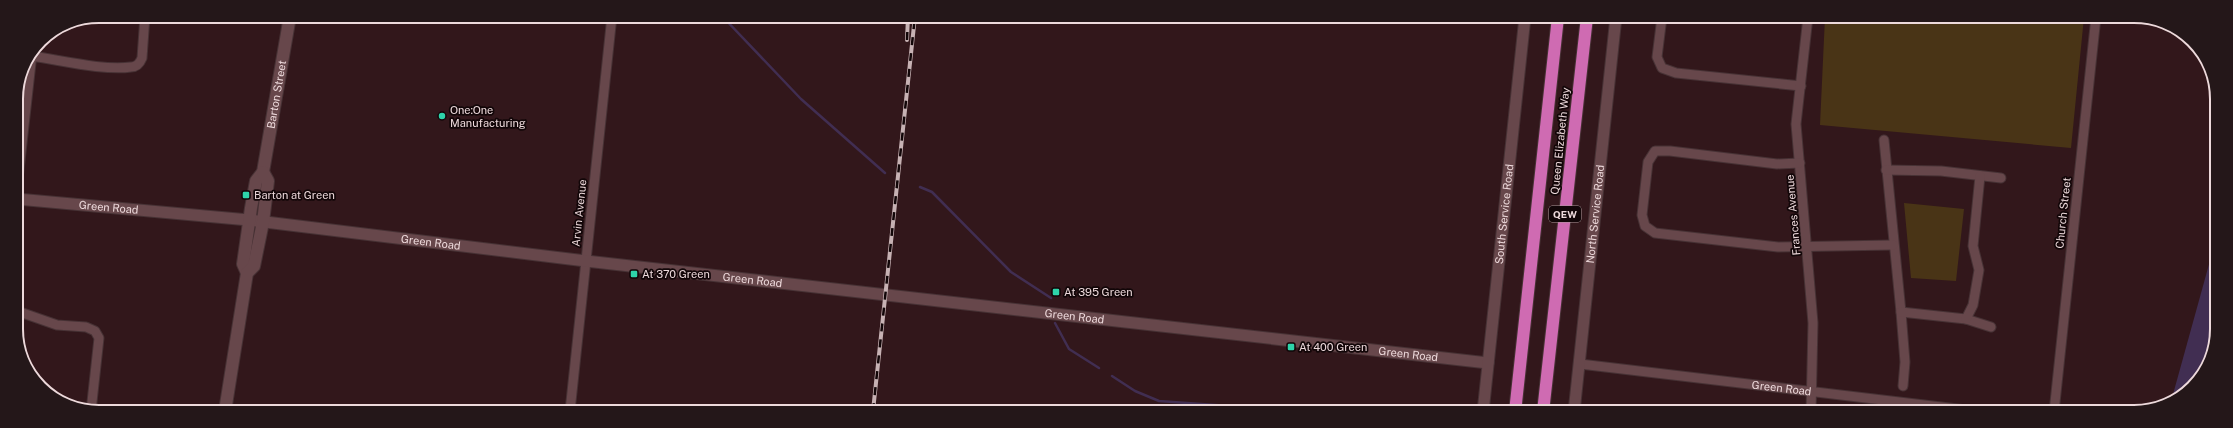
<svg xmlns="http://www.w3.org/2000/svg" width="2233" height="428" font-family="'Public Sans',sans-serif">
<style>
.green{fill:#493416}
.water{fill:#412e52}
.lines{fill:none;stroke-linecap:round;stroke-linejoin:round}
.stream{stroke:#412e52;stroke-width:2.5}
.minor-casing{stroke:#473235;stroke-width:11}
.tertiary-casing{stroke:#473235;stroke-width:13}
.secondary-casing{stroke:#473235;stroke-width:14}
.motorway-casing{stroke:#473235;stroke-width:14}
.minor{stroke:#67474b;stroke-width:9}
.tertiary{stroke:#67474b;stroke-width:11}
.secondary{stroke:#67474b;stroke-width:12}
.motorway{stroke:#cf6bb2;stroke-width:12}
.rail-casing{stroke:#c7b2b4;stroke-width:4}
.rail{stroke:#120608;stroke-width:2.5;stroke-dasharray:8;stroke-linecap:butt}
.poi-dot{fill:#2ed4aa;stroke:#120608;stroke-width:1.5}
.labels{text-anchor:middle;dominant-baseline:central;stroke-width:3.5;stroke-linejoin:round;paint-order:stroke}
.shield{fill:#120608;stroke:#ab9a9c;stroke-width:1}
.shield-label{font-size:10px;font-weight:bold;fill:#edd9db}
.street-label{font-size:11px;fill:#edd9db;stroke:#120608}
.poi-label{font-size:11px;fill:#edd9db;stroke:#120608;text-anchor:start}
.rim{fill:none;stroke:#edd9db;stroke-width:2}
</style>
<rect width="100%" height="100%" fill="#32171b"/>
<path class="green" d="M1825,17H2084L2071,148L1820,125Z
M1904,203L1964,209L1956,281L1911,278Z"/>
<path class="water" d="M2216,239V340L2208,366L2189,391L2172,398Z"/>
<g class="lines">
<path class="stream" d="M722,16L801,99L885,173
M920,187L932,192L1011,272L1051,298
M1055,323L1069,349L1099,368
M1112,376L1135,391L1159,401L1314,412"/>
<defs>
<g id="minor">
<path d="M1662,17L1657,57L1662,68L1676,73L1801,86"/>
<path d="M1808,17L1796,124L1813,323L1811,412"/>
<path d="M31,56C60,60 104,71 131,67C137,67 140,63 142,58L145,16"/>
<path d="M1884,140L1901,312L1905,362L1903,386"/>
<path d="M1800,163L1777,164L1670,151H1655L1648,162L1642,215L1645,226L1655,233L1778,247L1893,245"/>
<path d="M1886,170L1941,171L2001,178"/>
<path d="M17,188L32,54"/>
<path d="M17,311L57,325L86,327L95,331L99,338L91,411"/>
<path d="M1901,312L1966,319L1991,327"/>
<path d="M1966,319L1973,305L1979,270L1973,246L1980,176"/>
<path id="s1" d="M1580,364L1983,412"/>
<path d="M570,411L612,16"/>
<path d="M2054,412L2096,17"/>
</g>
<g id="tertiary">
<path id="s2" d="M17,199L249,220L586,261L1488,363"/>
<path id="s3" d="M1483,412L1525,17"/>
<path id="s4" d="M1574,412L1616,17"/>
</g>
<g id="secondary">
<path id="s5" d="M247,273L243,264L251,208L256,181L263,172L290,16"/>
<path d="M225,411L247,273L254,266L263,222L268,181L263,172"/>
</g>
<path id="motorway" d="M1515,412L1558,17
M1543,412L1587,17"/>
</defs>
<use href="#minor" class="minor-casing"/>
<use href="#tertiary" class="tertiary-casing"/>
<use href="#secondary" class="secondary-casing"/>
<use href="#motorway" class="motorway-casing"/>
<use href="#minor" class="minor"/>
<use href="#tertiary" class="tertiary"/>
<use href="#secondary" class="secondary"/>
<use href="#motorway" class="motorway"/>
<defs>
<path id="rail" d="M907,40L908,16
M873,411L915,16"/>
</defs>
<use href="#rail" class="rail-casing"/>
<use href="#rail" class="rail"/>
</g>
<g class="poi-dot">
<circle cx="442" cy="116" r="4"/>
<rect x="242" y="191" width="8" height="8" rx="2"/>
<rect x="630" y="270" width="8" height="8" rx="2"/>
<rect x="1052" y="288" width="8" height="8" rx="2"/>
<rect x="1287" y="343" width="8" height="8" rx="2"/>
</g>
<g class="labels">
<rect class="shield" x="1549" y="206" width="32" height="16" rx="3"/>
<g class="shield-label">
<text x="1565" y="214">QEW</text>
</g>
<g class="street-label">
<text stroke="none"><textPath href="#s5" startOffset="184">Barton Street</textPath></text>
<text transform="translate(1560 141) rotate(-84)">Queen Elizabeth Way</text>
<text stroke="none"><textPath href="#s2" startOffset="92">Green Road</textPath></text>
<text transform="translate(579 213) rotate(-84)">Arvin Avenue</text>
<text transform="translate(2063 213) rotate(-84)">Church Street</text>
<text stroke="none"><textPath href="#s3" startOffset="199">South Service Road</textPath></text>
<text stroke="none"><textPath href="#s4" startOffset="199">North Service Road</textPath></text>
<text transform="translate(1793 215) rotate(-95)">Frances Avenue</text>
<text stroke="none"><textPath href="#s2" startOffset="416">Green Road</textPath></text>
<text stroke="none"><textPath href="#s2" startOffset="740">Green Road</textPath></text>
<text stroke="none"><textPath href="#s2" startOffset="1064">Green Road</textPath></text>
<text stroke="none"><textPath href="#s2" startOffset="1400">Green Road</textPath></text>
<text stroke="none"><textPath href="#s1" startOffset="203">Green Road</textPath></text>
</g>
<g class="poi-label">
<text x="450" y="110">One:One<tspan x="450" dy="13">Manufacturing</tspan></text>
<text x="254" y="195">Barton at Green</text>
<text x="642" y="274">At 370 Green</text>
<text x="1064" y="292">At 395 Green</text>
<text x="1299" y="347">At 400 Green</text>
</g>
</g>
<path d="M0 0H2233V428H0ZM99 23H2134A76 76 0 0 1 2210 99V329A76 76 0 0 1 2134 405H99A76 76 0 0 1 23 329V99A76 76 0 0 1 99 23Z" fill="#241719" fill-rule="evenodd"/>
<path class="rim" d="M99 23H2134A76 76 0 0 1 2210 99V329A76 76 0 0 1 2134 405H99A76 76 0 0 1 23 329V99A76 76 0 0 1 99 23Z"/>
</svg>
